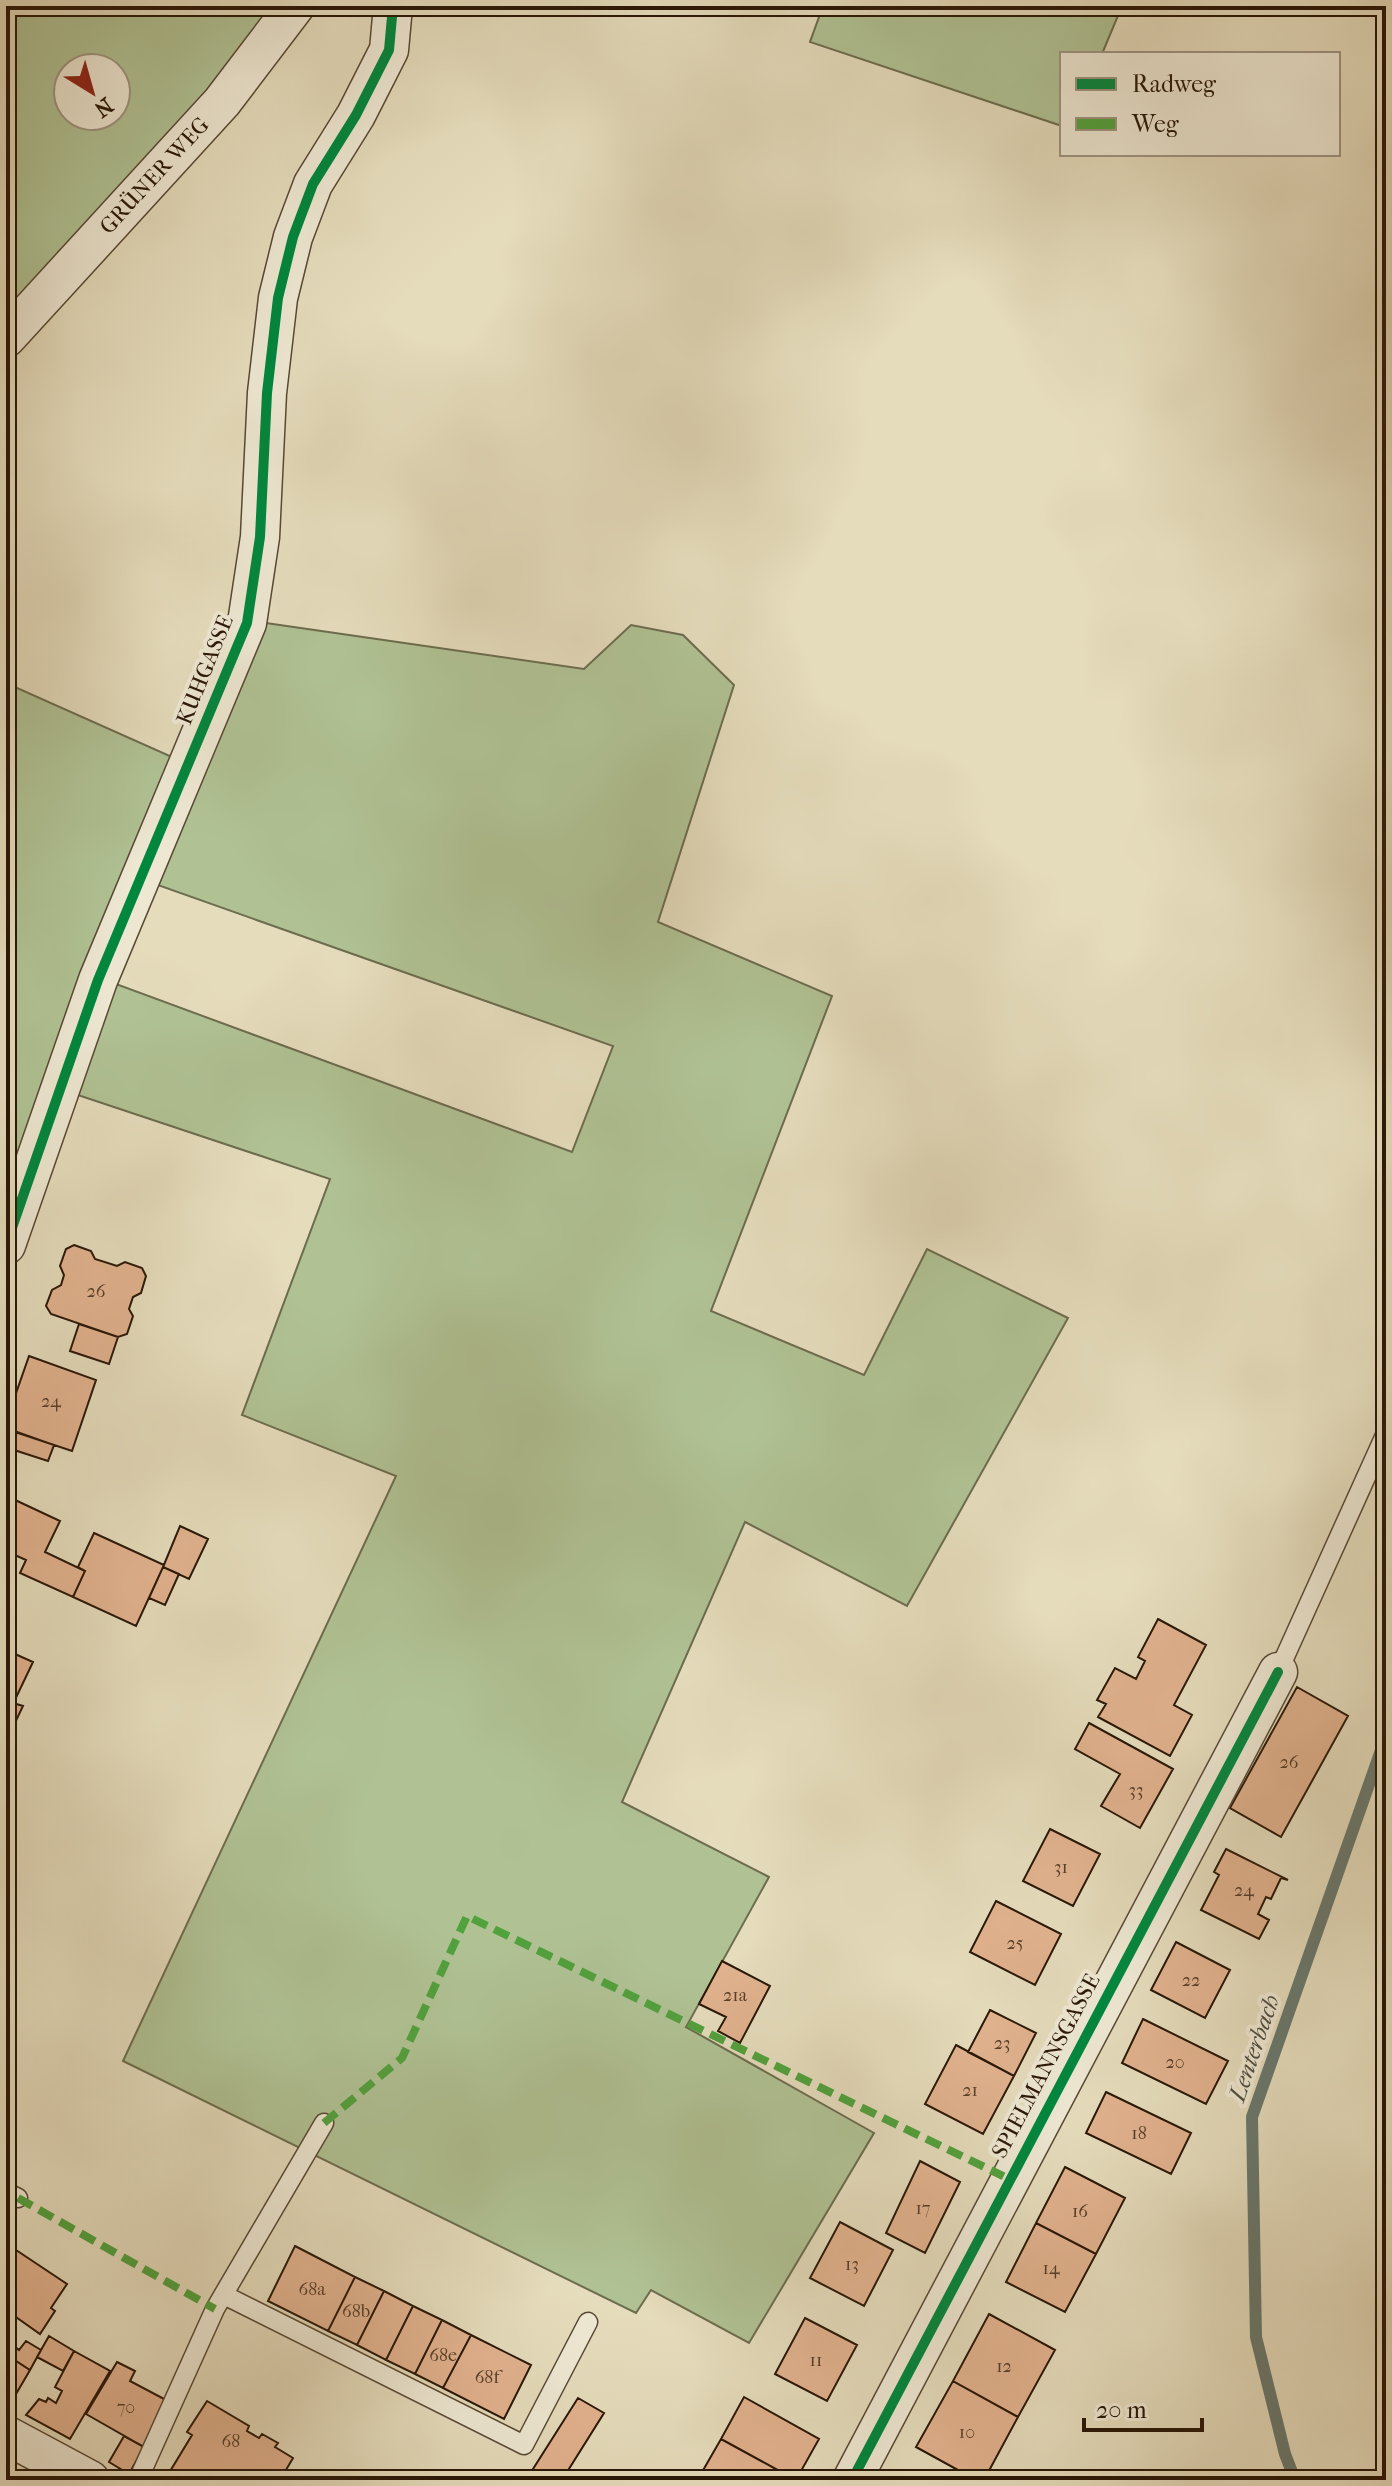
<svg xmlns="http://www.w3.org/2000/svg" width="1392" height="2486" font-family="'IM FELL French Canon',serif">
<style>
.green{fill:#b0c294;stroke:#6c6c4e;stroke-width:2;fill-rule:evenodd}
.lines{fill:none;stroke-linecap:round;stroke-linejoin:round}
.stream{stroke:#6a796e;stroke-width:12}
.building{fill:#e1b28e;stroke:#291707;stroke-width:2}
.lane-casing{stroke:#584834;stroke-width:21}
.street-casing{stroke:#584834;stroke-width:41}
.lane{stroke:#eee8d3;stroke-width:18}
.street{stroke:#eee8d3;stroke-width:38}
.quiet{stroke:#51a13d;stroke-width:8;stroke-dasharray:16 8;stroke-linecap:butt}
.cycleway-casing{stroke:#eee8d3;stroke-width:15}
.cycleway{stroke:#00873e;stroke-width:10}
.labels{text-anchor:middle;dominant-baseline:central;stroke-width:8;stroke-linejoin:round;paint-order:stroke}
.number-label{font-size:18px;fill:#573e29}
.street-label{font-size:22px;fill:#291707;stroke:#eee8d3}
.water-label{font-size:24px;font-style:italic;fill:#4f5043;stroke:#eee8d3}
</style>
<rect width="100%" height="100%" fill="#e5dcbc"/>
<filter id="stains"><feTurbulence type="fractalNoise" baseFrequency=".0025" numOctaves="4"/><feColorMatrix values="0 0 0 0 .2 0 0 0 0 .09 0 0 0 0 .02 0 0 0 .5 -.17"/></filter>
<radialGradient id="worn" r=".72"><stop offset=".6" stop-color="#630" stop-opacity="0"/><stop offset="1" stop-color="#630" stop-opacity=".3"/></radialGradient>
<path class="green" d="M6,6H281L239,64L6,319ZM68,68H116V116H68Z
M823,6H1122L1102,54H1062V126L810,42Z
M259,622L584,669L631,625L683,635L734,685L658,922L832,996L711,1311L864,1375L927,1249L1068,1318L907,1606L745,1522L622,1802L769,1877L686,2027L874,2133L749,2343L651,2290L636,2313L123,2061L396,1476L242,1415L330,1179L42,1083L6,1201V683L181,761L86,973L572,1152L613,1046L152,883Z"/>
<g class="lines">
<path class="stream" d="M1295,2480L1285,2454L1256,2337L1252,2117L1386,1736"/>
</g>
<path class="building" d="M74,1245L91,1251L95,1259L117,1266L125,1262L142,1268L146,1276L141,1293L133,1297L129,1309L133,1316L127,1334L118,1337L51,1314L46,1306L52,1290L61,1285L64,1275L60,1266L66,1249Z
M79,1324L118,1337L109,1364L70,1351Z
M29,1356L96,1380L72,1451L6,1429V1422Z
M17,1432L54,1445L48,1461L11,1449Z
M13,1499L60,1521L45,1552L85,1571L73,1597L20,1573L26,1560L6,1551V1514Z
M180,1526L208,1539L189,1579L163,1567Z
M94,1533L164,1565L136,1626L73,1597L85,1571L78,1567Z
M163,1567L179,1574L165,1605L149,1598Z
M1158,1619L1206,1645L1174,1705L1192,1715L1170,1756L1098,1717L1106,1704L1097,1700L1115,1668L1136,1679L1145,1661L1138,1657Z
M6,1650L33,1662L13,1704L6,1701Z
M1297,1687L1348,1716L1281,1837L1230,1808Z
M6,1701L23,1706L13,1727L6,1723Z
M1089,1723L1173,1769L1140,1828L1101,1806L1120,1774L1075,1749Z
M1050,1829L1100,1854L1073,1906L1023,1881Z
M1226,1849L1288,1880L1281,1878L1271,1899L1266,1897L1258,1914L1269,1920L1259,1939L1201,1910L1219,1875L1214,1872Z
M996,1901L1061,1934L1035,1985L970,1952Z
M1176,1942L1230,1970L1205,2018L1151,1990Z
M722,1961L770,1986L740,2043L718,2031L726,2017L699,2004Z
M990,2010L1036,2033L1014,2076L968,2052Z
M1143,2019L1228,2061L1206,2104L1122,2063Z
M956,2045L1014,2076L983,2134L925,2104Z
M1106,2092L1191,2133L1171,2174L1086,2133Z
M920,2161L960,2182L925,2253L886,2233Z
M1065,2167L1125,2198L1096,2254L1036,2223Z
M840,2222L893,2250L864,2306L810,2278Z
M1036,2223L1096,2254L1065,2312L1006,2282Z
M295,2246L355,2277L328,2331L268,2301Z
M16,2250L67,2284L51,2308L55,2311L40,2334L6,2310V2266Z
M355,2277L384,2291L357,2345L328,2331Z
M384,2291L413,2306L386,2360L357,2345Z
M413,2306L442,2320L415,2374L386,2360Z
M989,2314L1055,2350L1018,2417L953,2381Z
M805,2318L857,2345L827,2401L775,2374Z
M442,2320L471,2335L443,2388L415,2374Z
M471,2335L531,2365L504,2419L443,2388Z
M49,2336L74,2351L63,2371L37,2357Z
M26,2341L41,2350L30,2370L7,2355L13,2345L19,2350Z
M74,2351L110,2371L70,2439L26,2415L39,2399L46,2402L48,2398L56,2403L62,2391L55,2387Z
M6,2354L13,2359L6,2371Z
M13,2359L30,2370L9,2406L6,2405V2371Z
M117,2362L135,2371L130,2381L166,2400L144,2447L86,2414Z
M953,2381L1018,2417L984,2480H976L916,2447Z
M744,2397L819,2439L796,2480L721,2439Z
M578,2398L604,2413L562,2480H526Z
M207,2401L249,2426L247,2431L259,2438L262,2434L278,2443L275,2447L293,2458L280,2480H181L169,2473L192,2435L187,2432Z
M124,2436L144,2447L129,2474L109,2462Z
M721,2439L796,2480L698,2479Z"/>
<g class="lines">
<defs>
<path id="lane" d="M1278,1672L1386,1433
M6,2192L18,2198
M224,2295L524,2445L588,2322
M138,2480L215,2309L324,2123"/>
<g id="street">
<path id="s1" d="M6,338L222,102L295,6"/>
<path d="M6,1245L98,980L247,623L260,537L267,393L278,298L293,237L313,184L356,115L389,50L393,6"/>
<path d="M6,2435L90,2480"/>
<path d="M852,2480L1278,1672"/>
</g>
</defs>
<use href="#lane" class="lane-casing"/>
<use href="#street" class="street-casing"/>
<use href="#lane" class="lane"/>
<use href="#street" class="street"/>
<path class="quiet" d="M324,2123L402,2058L467,1916L1009,2179
M18,2198L215,2309"/>
<defs>
<path id="cycleway" d="M6,1245L98,980L247,623L260,537L267,393L278,298L293,237L313,184L356,115L389,50L393,6
M852,2480L1278,1672"/>
</defs>
<use href="#cycleway" class="cycleway-casing"/>
<use href="#cycleway" class="cycleway"/>
</g>
<g class="labels">
<g class="number-label">
<text x="96" y="1291">26</text>
<text x="51" y="1401">24</text>
<text x="1289" y="1762">26</text>
<text x="1136" y="1790">33</text>
<text x="1061" y="1867">31</text>
<text x="1244" y="1890">24</text>
<text x="1015" y="1943">25</text>
<text x="1191" y="1980">22</text>
<text x="735" y="1995">21a</text>
<text x="1002" y="2043">23</text>
<text x="1175" y="2062">20</text>
<text x="970" y="2090">21</text>
<text x="1139" y="2133">18</text>
<text x="923" y="2208">17</text>
<text x="1080" y="2211">16</text>
<text x="852" y="2264">13</text>
<text x="1051" y="2268">14</text>
<text x="312" y="2289">68a</text>
<text x="356" y="2311">68b</text>
<text x="443" y="2355">68e</text>
<text x="816" y="2360">11</text>
<text x="1004" y="2366">12</text>
<text x="487" y="2377">68f</text>
<text x="126" y="2407">70</text>
<text x="967" y="2432">10</text>
<text x="231" y="2441">68</text>
</g>
<g class="street-label">
<text stroke="none"><textPath href="#s1" startOffset="220">GRÜNER WEG</textPath></text>
<text transform="translate(205 670) rotate(-68)">KUHGASSE</text>
<text transform="translate(1046 2066) rotate(-62)">SPIELMANNSGASSE</text>
</g>
<g class="water-label">
<text transform="translate(1254 2048) rotate(-71)">Lenterbach</text>
</g>
</g>
<rect width="1392" height="2486" fill="none" stroke="#e5dcbc" stroke-width="32"/>
<rect x="8" y="8" width="1376" height="2470" fill="none" stroke="#291707" stroke-width="4"/>
<rect x="16" y="16" width="1360" height="2454" fill="none" stroke="#291707" stroke-width="2"/>
<rect x="1060" y="52" width="280" height="104" fill="#eee8d3" stroke="#9f9481" stroke-width="2"/>
<rect x="1076" y="78" width="40" height="12" fill="#00873e" stroke="#9f9481" stroke-width="2"/>
<text x="1132" y="92" font-size="24" fill="#291707">Radweg</text>
<rect x="1076" y="118" width="40" height="12" fill="#51a13d" stroke="#9f9481" stroke-width="2"/>
<text x="1132" y="132" font-size="24" fill="#291707">Weg</text>
<g transform="translate(92 92) rotate(143)"><circle r="38" fill="#eee8d3" stroke="#9f9481" stroke-width="2"/>
<path d="M0-6L14 30L0 20L-14 30Z" fill="#8f2418"/>
<text y="-12" font-size="22" font-weight="bold" text-anchor="middle" fill="#291707">N</text>
</g>
<path d="M1084 2418v12h118v-12" fill="none" stroke="#291707" stroke-width="4"/>
<text x="1096" y="2418" font-size="24" fill="#291707" stroke="#eee8d3" stroke-width="6" paint-order="stroke">20 m</text>
<rect width="100%" height="100%" filter="url(#stains)"/>
<rect width="100%" height="100%" fill="url(#worn)"/>
</svg>
